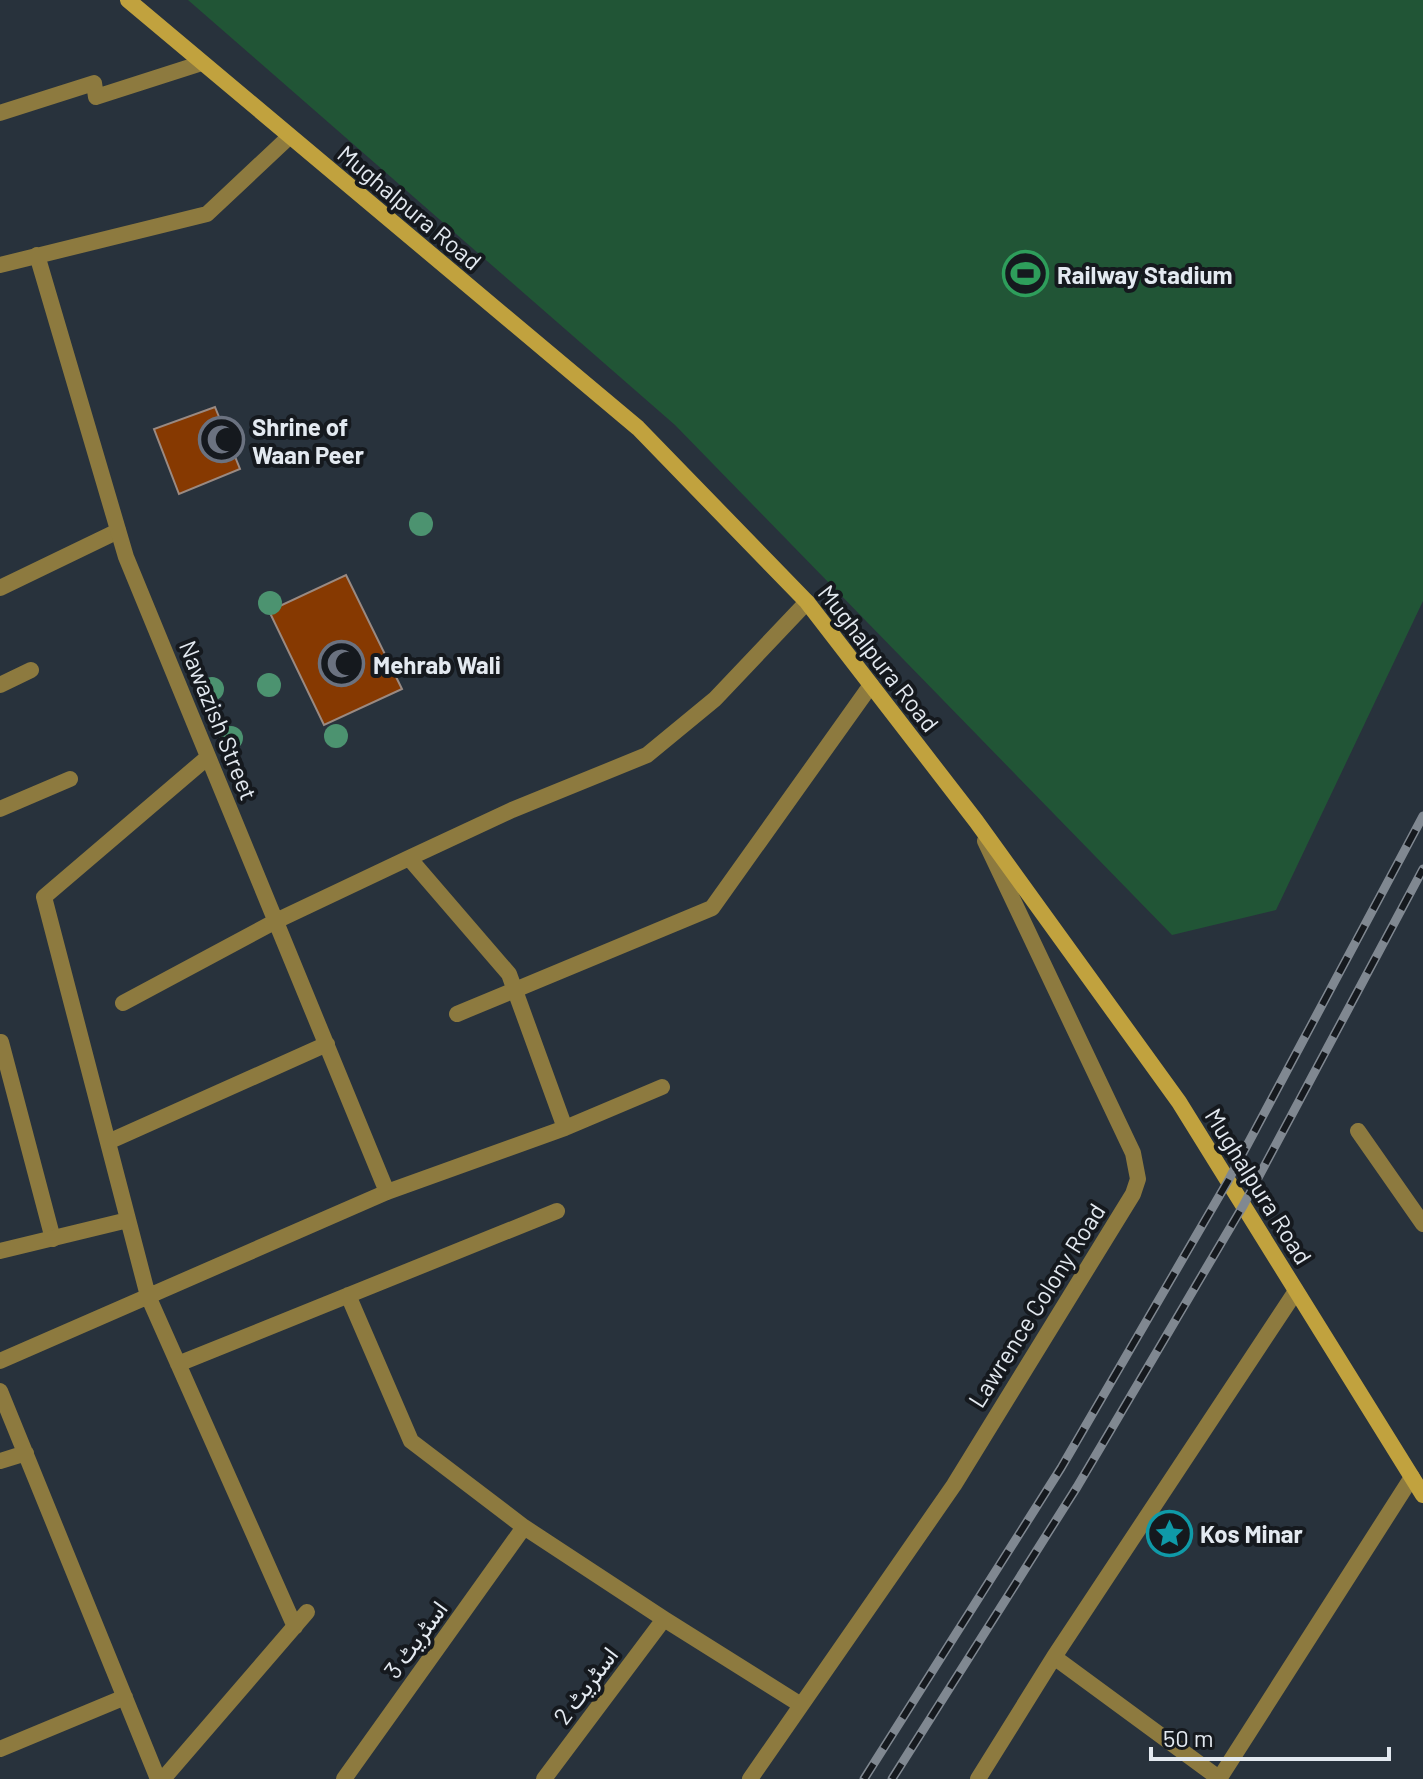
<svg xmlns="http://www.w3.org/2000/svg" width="1423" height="1779" font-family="Barlow,Vazirmatn,sans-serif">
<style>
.green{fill:#215536}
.building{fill:#863901;stroke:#9a8a82;stroke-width:2}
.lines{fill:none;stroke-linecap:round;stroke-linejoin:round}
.service{stroke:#8d7a3f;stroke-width:16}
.minor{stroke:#8d7a3f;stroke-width:16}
.secondary{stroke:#c1a23e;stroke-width:16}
.rail-casing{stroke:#808891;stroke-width:9}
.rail{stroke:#15191e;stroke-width:6;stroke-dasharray:18;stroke-linecap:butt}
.tree{fill:#4c9370}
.labels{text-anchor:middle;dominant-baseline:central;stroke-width:8;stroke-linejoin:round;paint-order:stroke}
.street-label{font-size:24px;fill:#e3e9f0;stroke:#15191e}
.poi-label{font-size:24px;font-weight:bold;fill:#e3e9f0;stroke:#15191e;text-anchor:start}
</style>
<rect width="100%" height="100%" fill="#28323c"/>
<path class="green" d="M188,0H1423V601L1276,910L1172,935L675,425Z"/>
<path class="building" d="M215,407L240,469L179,494L154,429Z
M346,575L402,689L324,725L269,611Z"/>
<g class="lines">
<path class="service" d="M0,113L94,83L96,97L202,63
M0,588L118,531
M0,685L31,670
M0,809L70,779
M1,1042L53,1239"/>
<path class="minor" d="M37,255L126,557L387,1192
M0,265L207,214L289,137
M208,757L44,897L148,1296L295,1627
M409,858L509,974L565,1128L662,1087
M123,1003L276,921L409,858L512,810L647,755L715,699L807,602
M457,1014L712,908L871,685
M1358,1131L1423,1224
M108,1142L327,1044
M0,1251L128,1220
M348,1295L411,1441L524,1527L664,1619L801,1705
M0,1361L387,1192L565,1128
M178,1364L557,1211
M0,1391L158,1779
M0,1461L26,1453
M1054,1657L1220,1779
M0,1749L125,1697
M163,1779L307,1612
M344,1779L524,1527
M544,1779L664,1619
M750,1779L954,1485L1133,1194L1138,1179L1133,1153L985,841
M978,1779L1054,1657L1296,1291
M1219,1779L1412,1477"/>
<path class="secondary" d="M128,0L638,428L807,602L976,821L1179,1102L1423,1495"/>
<defs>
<path id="rail" d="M864,1779L1061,1468L1228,1181L1423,816
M892,1779L1077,1487L1243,1206L1423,869"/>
</defs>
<use href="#rail" class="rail-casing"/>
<use href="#rail" class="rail"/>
</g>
<g class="tree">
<circle cx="421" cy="524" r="12"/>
<circle cx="270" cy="603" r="12"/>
<circle cx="269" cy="685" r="12"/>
<circle cx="212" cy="689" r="12"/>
<circle cx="336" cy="736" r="12"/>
<circle cx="231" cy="738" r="12"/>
</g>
<defs>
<symbol id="stadium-ring" viewBox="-11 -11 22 22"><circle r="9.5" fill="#15191e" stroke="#2e9e5b" stroke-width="1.5"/><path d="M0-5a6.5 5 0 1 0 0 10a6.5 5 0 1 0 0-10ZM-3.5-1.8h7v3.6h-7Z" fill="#2e9e5b"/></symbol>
<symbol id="mosque-ring" viewBox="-11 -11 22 22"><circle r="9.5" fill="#15191e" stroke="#6b7280" stroke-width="1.5"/><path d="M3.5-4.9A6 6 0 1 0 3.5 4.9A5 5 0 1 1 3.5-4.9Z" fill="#6b7280"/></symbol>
<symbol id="sight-ring" viewBox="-11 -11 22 22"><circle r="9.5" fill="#15191e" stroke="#0f9aa8" stroke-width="1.5"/><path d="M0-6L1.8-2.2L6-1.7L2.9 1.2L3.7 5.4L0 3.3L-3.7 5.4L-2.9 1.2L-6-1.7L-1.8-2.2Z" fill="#0f9aa8"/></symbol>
</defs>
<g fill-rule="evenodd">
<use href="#stadium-ring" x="1000" y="248" width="51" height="51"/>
<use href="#mosque-ring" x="196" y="414" width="51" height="51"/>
<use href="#mosque-ring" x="316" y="638" width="51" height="51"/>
<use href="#sight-ring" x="1144" y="1508" width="51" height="51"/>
</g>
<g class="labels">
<g class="street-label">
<text transform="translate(410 207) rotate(40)">Mughalpura Road</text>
<text transform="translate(879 658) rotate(52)">Mughalpura Road</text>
<text transform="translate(219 720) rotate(68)">Nawazish Street</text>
<text transform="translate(1259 1186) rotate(58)">Mughalpura Road</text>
<text transform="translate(1036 1305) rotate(-58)">Lawrence Colony Road</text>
<text transform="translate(415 1639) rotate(-54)">اسٹریٹ 3</text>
<text transform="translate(585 1685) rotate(-53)">اسٹریٹ 2</text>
</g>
<g class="poi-label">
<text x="1057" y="274">Railway Stadium</text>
<text x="252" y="426">Shrine of<tspan x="252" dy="28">Waan Peer</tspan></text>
<text x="373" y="664">Mehrab Wali</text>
<text x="1200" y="1533">Kos Minar</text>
</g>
</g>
<path d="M1151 1747v12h238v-12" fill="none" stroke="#e3e9f0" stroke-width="4"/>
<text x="1163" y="1747" font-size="24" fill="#e3e9f0" stroke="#15191e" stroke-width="6" paint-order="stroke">50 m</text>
</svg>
